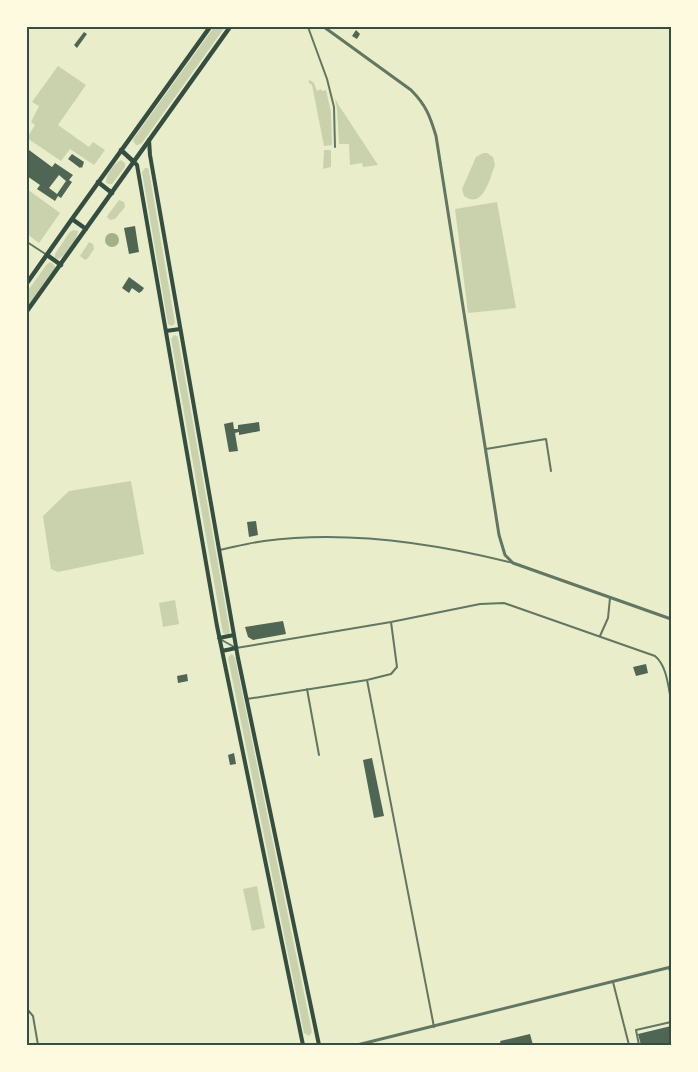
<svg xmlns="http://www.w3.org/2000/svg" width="698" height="1072" font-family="'DejaVu Sans',sans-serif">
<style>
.green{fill:#cad2ad}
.water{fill:#a3b18a}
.building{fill:#4f6655;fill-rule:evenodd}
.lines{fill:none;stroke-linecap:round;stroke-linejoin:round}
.minor{stroke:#617663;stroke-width:2}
.tertiary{stroke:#617663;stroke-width:3}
.secondary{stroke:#344e41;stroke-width:4}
.trunk{stroke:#344e41;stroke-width:4.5}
.neatline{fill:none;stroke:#344e41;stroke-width:2}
</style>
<rect width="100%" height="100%" fill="#e9edc9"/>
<path class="green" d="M214,27H225L142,143L138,145H136L133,141L134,138Z
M58,66L86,85L58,125L89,147L93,142L105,150L94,165L70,149L61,161L27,138L35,125L31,122L39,106L32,102Z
M310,80L314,83L317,91L321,89L322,91L326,90L331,112L332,145L324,146L312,85L308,82Z
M335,98L338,104L378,165L363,167L362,163L350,165L349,144H339L337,110Z
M324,150H331V167L323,169Z
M483,153H487L493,157L495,165C490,178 483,210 464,196L462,189L476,157Z
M121,160L125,163V167L112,184H108L106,182C106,175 114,163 121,160Z
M145,168H148L149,171L175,323L172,326L168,324L142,172Z
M27,189L60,213L39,243L27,234Z
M119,200L124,202L125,207L115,219L110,220L107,217L108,215Z
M497,202L516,308L468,313L455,209Z
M73,230L78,231C77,241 66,256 58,259L55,258V254L69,233Z
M89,242L93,244L94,249L88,258L85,260L80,256Z
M51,262L55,266V269L27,307V292L47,264Z
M174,335L177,336L178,338L230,632L227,635L223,633L171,339Z
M131,481L144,554L58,572L51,569L43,516L69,491Z
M175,600L179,624L163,627L159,603Z
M231,654L233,655L235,658L312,1032L309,1036L304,1033L228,658Z
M257,886L265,928L252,931L243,889Z"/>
<path class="water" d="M105 240a7 7 0 1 1 14 0a7 7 0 1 1-14 0Z"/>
<path class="building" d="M356,30L360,34L357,39L352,36Z
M84,32L87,34L77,48L74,45Z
M29,150L52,167L55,163L73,175L69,180L72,182L61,198L58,196L55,201L37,189L40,185L27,176V153ZM59,175L66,181L57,194L49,188Z
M72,154L84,162L82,168L81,167L80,168L68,159Z
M135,226L139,252L129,254L124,228Z
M129,277L144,288L142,291L139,293L132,288L129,293L122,288Z
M233,422L234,429H238V425L259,422L260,431L239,435V432L235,433L238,451L229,452L224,424Z
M256,521L258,535L249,537L247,522Z
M283,621L286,634L253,640L248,637L245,627Z
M646,664L648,673L636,676L633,667Z
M187,674L188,681L178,683L177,676Z
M234,753L236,764L230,765L228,755Z
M372,758L384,816L374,818L363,760Z
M671,1026V1045H641L638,1034Z
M530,1034L533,1045H501L500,1041Z"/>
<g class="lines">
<path class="minor" d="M308,27L327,79L334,107L335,147
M27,242L47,255
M486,449L546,439L551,471
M219,550C234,547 249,543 264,541C345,530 434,543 513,563
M600,636L608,618L610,598
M220,639L236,648L391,622L480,604L504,603L655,656C667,666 668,686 671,700
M367,680L434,1027
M307,689L319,755
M247,699L367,680L391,674L397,667L391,622
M669,968L671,975
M613,982L629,1045
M27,1009L33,1016L38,1045
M639,1045L636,1030L671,1022"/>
<path class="tertiary" d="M324,27L411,90C426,105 430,116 436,136L499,535L505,555L513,563L671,619
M357,1045L671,967"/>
<path class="secondary" d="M149,140L150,155L238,658L319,1045
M134,162L137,165L217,626L303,1045
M166,331L180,329
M219,638L234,635
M222,651L236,648"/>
<path class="trunk" d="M121,150L134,162
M98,182L112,193
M72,219L86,229
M47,255L61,265
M27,283L72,219L210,27
M27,311L230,27"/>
</g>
<rect width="698" height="1072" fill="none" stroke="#fefae0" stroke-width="57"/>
<rect x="28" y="28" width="642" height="1016" class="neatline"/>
</svg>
